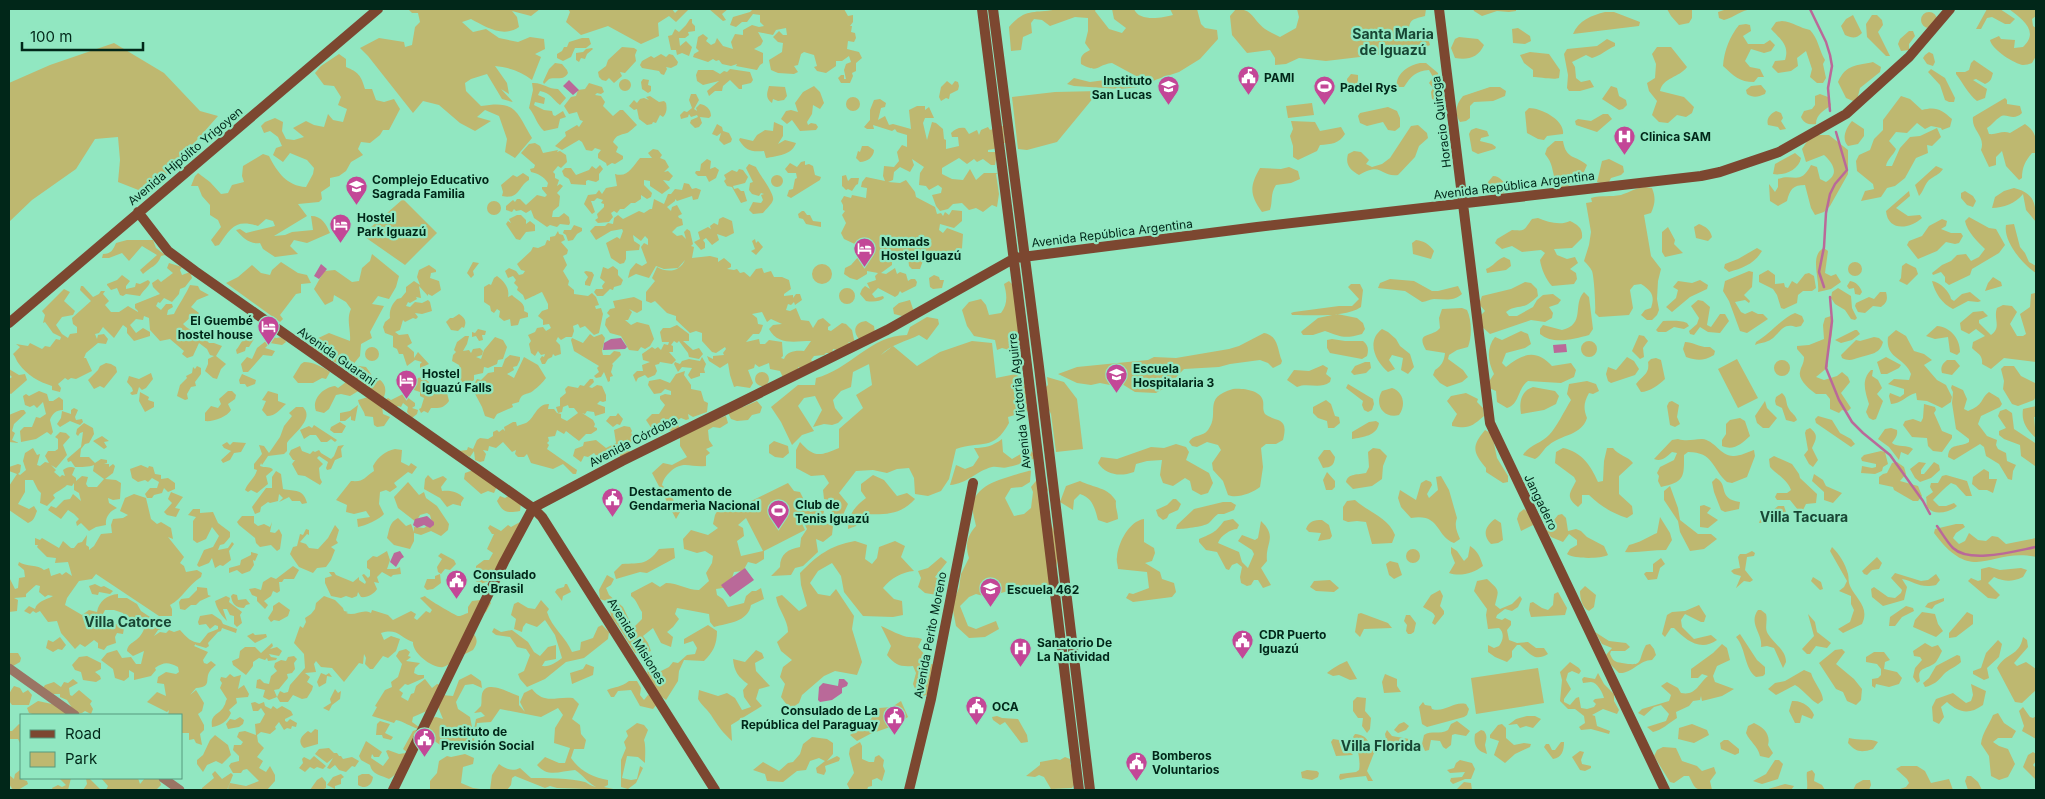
<svg xmlns="http://www.w3.org/2000/svg" width="2045" height="799" font-family="Inter,sans-serif">
<style>
.green{fill:#beb870;fill-rule:evenodd}
.water{fill:#ba6999}
.lines{fill:none;stroke-linecap:round;stroke-linejoin:round}
.stream{stroke:#ba6999;stroke-width:2.5}
.tertiary{stroke:#9a7564;stroke-width:9}
.secondary{stroke:#7c4730;stroke-width:10}
.labels{text-anchor:middle;dominant-baseline:central;stroke-width:4.5;stroke-linejoin:round;paint-order:stroke}
.poi-label{font-size:12px;font-weight:bold;fill:#012719;stroke:#91e7c1;text-anchor:start}
.street-label{font-size:12px;fill:#012719;stroke:#91e7c1}
.neighbourhood-label{font-size:14px;font-weight:bold;fill:#184634;stroke:#91e7c1}
</style>
<rect width="100%" height="100%" fill="#91e7c1"/>
<path class="green" d="M408,9H540L531,16L512,11L517,17L519,27C503,38 486,27 471,19L462,22L473,32L486,29L499,38L518,42L530,37L544,39L545,49L535,54L541,57L532,80C522,72 508,67 495,66L507,83L509,94L501,89L513,102L502,99L487,74L471,79L465,83L466,91L481,106C516,100 516,111 532,138L515,158L505,152L507,139L499,116L485,110L477,117L491,121L475,131L460,123L439,105L423,101L413,113L368,56L360,48L379,38L404,42L405,47L412,45L415,27L420,22L418,13H412Z
M568,9H672L675,13L679,9H689L676,22L669,16L658,23L659,36L641,44L608,26L581,35L566,22L570,12Z
M709,9H728L722,14L726,20L723,21Z
M753,9L841,10L844,9L848,16L853,15V22L850,26H852L851,32L855,33L856,38L854,42L848,41L847,49L859,52L862,58L856,63V71L852,73L853,76L850,83H841L838,78L841,75H844V79H846L844,70L846,64L851,62L849,56L842,61H836V66L826,73L817,71L814,67L817,66L814,55L804,52L801,54L798,65L794,66L798,72L794,74L778,73L771,70L769,60L782,52L783,43L778,42L773,37L779,31L783,35H787L786,28L776,30L773,35L758,32L763,41L761,45L754,49L763,53V63L760,65L757,70L736,66L737,64L731,66L722,64L719,60L716,61L713,59L708,62L693,57L694,54L699,51L696,48L698,37L703,34L708,38L706,41L711,45L715,43L717,38L723,46L733,49L731,42L735,34L743,35V30L752,25L759,27L764,26L760,22V15L753,14L747,22H742L736,27L730,25L733,17L750,12Z
M1058,9H1096L1095,11L1109,29L1122,33L1126,28L1114,19L1112,9H1134C1139,22 1162,18 1173,15L1170,9H1197L1201,24L1205,28L1217,30L1218,39L1200,59L1179,72L1155,80L1148,86L1120,89L1074,86L1067,84L1074,78L1090,82L1105,80L1111,77L1127,79L1136,76L1112,63C1096,65 1099,74 1081,64C1080,55 1083,54 1090,50L1085,43L1088,31V18L1075,17L1050,26L1042,20L1034,19L1031,23L1032,33L1023,37L1021,50L1011,51L1009,27C1026,7 1035,14 1058,9Z
M1236,9C1253,9 1252,19 1265,29C1269,32 1275,34 1280,37L1296,28L1299,17L1297,9H1426L1425,16C1410,20 1410,19 1408,35L1413,39L1428,38L1430,45L1419,50L1326,61L1299,58L1286,64L1275,65V58L1270,50L1247,53L1232,35L1230,16Z
M1473,9H1516V11L1509,12L1497,11L1482,16L1474,11Z
M1667,9H1692V18L1689,23L1679,25L1671,16Z
M1727,9H1752C1741,10 1735,17 1724,20L1719,18L1718,12Z
M1987,9H2000L2015,19L2010,24H2005L1992,17L1987,18L1981,29H1976Z
M2009,9H2036V16L2032,19L2033,26L2036,28V56L2032,63C2029,64 2026,65 2023,65C2015,64 1992,50 1990,40L1999,36L2001,39L2015,40L2014,48L2023,47C2040,31 2022,19 2009,9Z
M1921 20a8 8 0 1 1 16 0a8 8 0 1 1-16 0Z
M1605,12H1614L1640,22L1639,26L1573,34C1578,21 1592,15 1605,12Z
M1853,15L1862,33C1856,39 1852,38 1845,35L1841,26L1846,19Z
M1872,15H1877L1882,20L1883,25L1878,32L1890,56H1886L1867,37L1866,24Z
M690,19H692V23L695,26V31L688,32L689,35L685,38H679L680,46L686,41L692,47L689,56L682,53L677,55L676,50H671L668,36L672,35L675,29L679,32L686,25Z
M1782,21C1793,22 1800,28 1810,30C1818,38 1819,50 1825,60L1823,64L1826,78L1823,83H1817L1810,77L1812,69L1806,51L1797,58L1798,66L1791,71L1778,73L1772,67L1775,61L1785,60C1790,45 1780,39 1771,29L1776,22Z
M1746,24L1750,25L1751,31L1743,36L1748,44H1764L1770,40L1775,45L1771,51L1764,53L1751,49L1745,61L1750,67L1760,69L1764,77H1758L1754,82C1739,82 1734,76 1723,66C1724,51 1730,36 1739,25Z
M1518,28L1530,36L1531,41L1525,44L1513,43L1512,29Z
M1909,31H1913L1915,36L1909,44V50L1901,51L1898,44L1900,39Z
M1459,37L1478,39L1484,45C1478,58 1468,60 1455,58L1451,48L1455,39Z
M582,38H589L591,44L586,48H575L571,57L563,61L557,58V54L562,51L564,47H567L569,42Z
M1607,39L1615,43V46C1606,50 1600,56 1592,58L1586,55L1572,62L1575,67L1576,78L1581,82L1590,80L1594,87L1580,91H1569L1567,88L1568,75L1564,54L1567,49L1597,46Z
M114,43L164,73L200,111L218,116L160,182L141,191L118,182L120,160L118,137L95,139L76,169L32,200L9,222V83L50,65Z
M622,47L634,48L637,50L635,55L636,61L625,73L620,72L622,76L614,83L609,78L606,81L602,80L599,77L598,72L606,66L608,60Z
M1657,47H1671L1687,67C1679,78 1663,77 1660,91L1684,97L1694,107L1692,113L1686,117L1677,115L1668,123L1659,122L1652,115L1657,101L1649,91L1647,83L1655,78L1656,64L1652,54Z
M592,48L593,49L587,54L585,59L581,58L579,62L576,60V53L583,52L586,49Z
M1530,52L1549,54L1560,70L1559,78C1554,80 1539,77 1533,77V70L1524,63L1520,55Z
M1929,52L1933,54L1935,62L1933,66L1927,64L1923,58L1925,55Z
M339,54L346,59V67C358,72 361,75 365,89H372L376,100L384,102L394,99L400,109L389,130H383L380,135L370,143L361,142L358,149L363,155L351,162L346,171L339,176L330,178V186L321,192L322,199L319,202L298,204L307,216L274,236L285,235L292,232L313,230L311,216C322,216 326,224 330,233L307,243L294,240L290,246L298,254L275,257L263,249L260,243C250,245 242,237 236,230L240,229L246,233L275,226L273,221L266,219L258,226C236,219 231,227 219,245L215,246L211,240L221,227L218,220L210,215V205L202,196L198,186H191L195,176L198,173L210,182L221,194L228,193L232,185L244,182L242,176L243,166L263,154L269,156C277,172 287,186 306,187L313,174L314,168L307,160L290,153L283,162L273,155L276,148L282,146L278,137L270,131L264,133L261,126L265,122L275,118L283,122L282,131L286,139L294,140L304,137L293,128L306,121L314,125L324,127L328,114L333,120L343,122L347,109L338,105L341,97L334,86L324,85L315,73L321,66Z
M661,54L666,57L669,54L673,55L678,62L677,65L671,68L666,67L667,69L664,75L661,74L659,71L642,68L640,65L642,61L651,56L654,58Z
M1974,60L1993,73C1991,80 1991,81 1985,84L1976,79L1973,80L1987,89L1985,98L1977,101C1968,94 1963,83 1956,74V72H1965L1969,70L1971,63Z
M1873,62L1881,67L1880,72L1860,88L1857,100L1853,101L1846,98L1838,82C1846,64 1856,66 1873,62Z
M555,63L562,64L567,70L568,73C564,81 556,77 549,79L544,84L543,82L549,69Z
M1420,63H1426L1438,73L1439,85L1444,97L1441,101L1432,99L1431,92L1433,88L1429,83L1433,77L1429,70C1416,71 1411,76 1404,87H1397C1395,74 1409,65 1420,63Z
M730,69L750,72L753,80L751,83L742,85V89H739L730,80L723,86L722,91H715L709,96L707,91L719,81L703,85L697,81L696,75L698,70H713L720,74L724,71L727,72Z
M1931,69L1945,78L1955,98L1954,102H1949L1945,100L1940,85L1928,72Z
M1351,74L1358,75V81L1355,94H1351L1348,92L1347,79Z
M619 85a6 6 0 1 1 12 0a6 6 0 1 1-12 0Z
M643,79L649,80L648,85L651,86V91L648,93L642,89L641,82Z
M947,81L952,85L955,81L958,82L959,86L958,90L950,94L949,99L946,98L941,101L939,97L941,87Z
M532,83C542,82 548,89 558,89L566,98L560,105C552,99 551,93 540,91L538,95L545,98L544,104L535,102L534,105L544,110L552,111L553,115L555,116L563,111L566,117L560,119L558,128L544,131C537,125 535,115 529,108L533,90Z
M589,83L602,87L604,92L601,94L597,93L595,95L601,96L605,102L603,106L613,116L620,110H623L637,125C634,127 630,132 627,133C620,135 616,135 613,142L618,147L616,152L623,156V159L615,164L612,163L607,166L606,163L598,158V154L601,150L595,148L592,151L586,150L582,142L579,140L562,150L555,146L566,136L565,132L577,125L579,127L583,121L580,120L577,112L569,114L564,106L571,97L576,96L578,90L585,89Z
M1761,85L1766,91L1765,94C1758,97 1753,98 1747,94L1746,90L1751,86Z
M769,86L785,87L787,96L784,100L778,101L773,99L772,103C765,98 767,93 769,86Z
M814,86L820,92L824,103L820,109L813,105L812,114L807,122L808,125L811,123L816,124L818,127L816,130L800,131L792,120L787,124L781,119L786,111L791,110L798,112L795,103L803,92Z
M1611,86L1617,88L1619,96L1626,100L1627,105L1623,109L1619,110L1602,99Z
M1490,87H1500L1506,91L1505,96L1493,101L1474,102L1470,106V118L1466,121L1460,122C1454,113 1456,104 1463,96Z
M1099,91L1057,142L1027,150L1018,149L1012,97L1055,92Z
M691,94H696L699,100L694,109L697,111L696,108L700,104C706,105 711,109 711,116L709,118L700,117L702,123L699,127L695,128L690,123L691,120L698,117L697,115L691,117L689,114L688,117L681,119L680,115L684,111L687,112L692,108L689,100Z
M1820,94L1828,97L1831,105C1824,111 1816,114 1816,124C1810,125 1804,124 1801,117L1804,111L1812,109L1815,105V96Z
M650,96L659,102L664,101L666,103C667,108 667,113 663,117L660,115L656,123L653,122L652,124L647,125L639,119L637,109L634,110L629,106L634,100L637,103L640,99L644,98L649,100L646,97Z
M1901,96L1910,99L1922,110C1936,106 1942,110 1952,119L1950,127L1942,130L1941,128L1931,126L1925,129L1917,123L1907,133L1896,132L1889,141L1896,149C1893,156 1887,159 1886,166H1892L1900,148L1910,137L1920,136L1937,128L1941,137L1932,146L1927,145L1928,153L1916,158L1905,178L1895,186L1887,188L1881,197L1861,201L1865,191L1874,189L1873,184L1857,171L1856,161L1859,155L1870,150L1874,139L1883,130V120Z
M846 104a7 7 0 1 1 14 0a7 7 0 1 1-14 0Z
M2005,98L2007,100V104L2020,106L2022,113C2013,122 2006,112 2000,117C1995,120 1992,125 1987,128L1989,134C1997,135 2002,130 2010,133L2025,124C2037,132 2036,140 2036,153H2032C2025,161 2022,168 2022,178L2019,180L2006,166L2002,151L1996,157V165L1989,167L1981,150C1986,136 1971,130 1973,117Z
M880,99L886,103L885,107L881,108L878,120L885,116L889,125L893,124L911,129L909,110L917,106H925V110L929,107L934,118H925L923,123L927,140L932,122L936,123L943,129L944,139L946,140V149L959,146L958,137H952L951,133C955,129 959,127 965,128L969,134L977,130L979,135L981,130L988,127L990,130L1003,126L1005,143H1003V147L988,150V152H995L997,154L995,165H991L983,159L977,162L974,159L967,164L959,158L942,168V174L952,179L963,180L970,169L976,180L984,173H998L996,174L999,194L997,207L992,205L983,212L976,208L969,210L962,203L953,204L948,209L940,211L936,206L932,195L941,193L942,188L938,185L929,190L926,186L919,185L920,173L924,167L912,159L914,165L910,172L900,167L894,172L893,180L888,182L900,183L906,180L915,192L916,197L935,207L937,214L941,213L943,216L945,212L949,215L952,210L962,211V221L954,228L940,224L939,230L943,233L947,228L963,234L962,248L954,255L945,254L930,258L925,255L920,269H912L909,266L908,257L900,262L894,253L890,255L895,259L892,261V265L881,273L886,274L895,268L897,274L900,272L906,274L908,281L911,279H915L917,282L916,286L902,293L900,291L898,295L895,297L878,288L872,294L875,298L883,296L884,298C880,302 872,302 866,301L860,294L862,289L865,286L870,289L867,283L876,280L875,276L878,273L867,271V274L857,280L850,278L844,274L845,268L851,265L859,256L855,252L859,246L844,239L841,233L846,223L842,215L845,211L843,210V205L841,201L844,196L851,198L852,195L866,198L867,188L861,187L862,182L866,177L885,181L883,176L884,166L894,167L899,161L897,152L902,145L907,147V135L897,132L895,129L892,131L873,125L874,129H867L864,127L870,120V110L874,100Z
M1312,103L1314,115L1288,118L1286,106Z
M1388,107L1397,111L1400,118V127L1395,131L1388,130L1383,122L1367,126L1360,123L1358,116L1360,113Z
M1529,108C1541,108 1565,120 1563,134L1547,136L1544,140L1538,139L1527,133L1525,112Z
M1776,111L1781,113L1783,118L1781,121L1786,129L1780,130L1778,127L1768,125C1766,119 1770,114 1776,111Z
M1603,114H1608L1612,119L1597,132L1576,125L1575,121L1578,119L1591,121Z
M1291,121L1315,122L1320,131L1341,127L1345,134C1339,144 1331,144 1320,145L1317,151L1298,160L1293,157V146L1290,136L1293,129Z
M1852,121L1864,129V136L1858,144L1848,146C1841,139 1846,128 1852,121Z
M774,122L783,126V136L778,144L785,140L796,143C792,155 777,156 766,158L764,151C751,152 746,151 739,140L740,138L753,141L757,135L765,130L773,131Z
M717,124L722,127L723,131L729,133L732,139L731,142L724,145L719,140L721,133L717,136L712,134Z
M1418,125L1427,133L1428,138L1419,146L1415,157L1398,175C1379,177 1383,161 1359,175C1350,170 1345,165 1348,154L1354,151L1361,152L1369,160L1366,164L1372,167L1382,164L1390,158L1411,126Z
M1476,128L1487,131L1489,136L1481,138L1480,141L1492,144L1496,147L1495,149L1478,154L1472,151L1469,134L1471,130Z
M1816,135H1829L1848,150V174L1830,206L1824,212L1815,215L1811,208L1805,185C1793,185 1790,189 1787,201L1778,206L1770,201L1769,184L1775,192L1778,187V179C1794,173 1800,186 1811,165L1817,167L1820,179L1826,182C1840,174 1833,163 1824,155L1806,162L1802,149L1808,140Z
M1555,141H1563C1566,160 1576,155 1587,165L1583,174L1574,178L1572,184L1566,187H1560C1550,175 1556,167 1545,154L1547,148Z
M535,143L540,146L543,153L558,150L557,152L560,151L566,155L567,162L561,168L558,166L553,172L555,174V178L559,180L557,186L560,184L563,186L557,193L560,196L559,206L553,211L552,217H559L564,213L569,217L570,223L569,225L560,224L557,227L550,225L547,227L534,218L531,210L526,213L521,210L516,211L514,209L512,212L506,210V206L513,200L515,202L517,199H520L526,205L537,195L545,197L547,195L542,189V187H547L548,183C543,176 539,174 531,172L530,169L534,168L535,165L521,153L529,144Z
M862,146H868L874,150C874,157 867,162 860,162L856,158L858,151L860,152Z
M653,149L658,150L662,155L660,158L665,160L669,167L664,172L668,171L673,176L669,181L663,180L670,188L662,194L650,186V181L644,180V185L652,193L651,197L647,199L641,195V199L635,203H631L624,209H620L617,213L614,211L611,213L613,217L609,222L598,223L595,220L598,218L597,214L604,207V204L601,203L603,200L597,198L594,201H591L595,212L592,214L584,204L588,195L596,194L599,190L602,194L606,188L617,186L615,174C628,178 632,167 640,158H652L648,153Z
M1795,153L1801,158C1799,170 1784,176 1773,174L1775,164Z
M707,159L711,161L710,169L715,167L719,170L716,178L709,182L706,176H698L695,173L696,171H700L701,164Z
M1609,159L1623,166L1624,172L1621,175L1611,178L1609,182L1605,184L1597,182L1602,161Z
M805,161V165L809,164L813,166L815,175L821,177L820,180L791,198L787,196L789,190L793,189L795,179L797,178L796,173H788L785,169L790,163L797,167L801,162Z
M749,164L756,167C759,174 775,194 773,200C772,204 766,209 763,213L753,214L749,210L753,202L761,203L763,200L761,195L764,194L761,193L759,196L752,194L749,190L750,183L753,182L746,168Z
M600,165L603,169L599,174V180L596,182L588,180L586,181V185L571,184L569,179L564,176L562,171L565,168H571L576,175L589,170L592,166L596,169Z
M1936,166L1943,169C1939,175 1934,176 1929,180C1924,185 1924,191 1919,196L1915,185Z
M1289,167L1298,171L1300,179L1291,183L1276,185C1270,194 1273,201 1270,210L1262,212C1250,195 1249,187 1260,168L1281,169Z
M739,169L743,170L748,177L745,183L733,186L734,189L738,188L741,191H744L747,201L741,203L732,187L727,186L724,181L726,179L724,175L732,170L737,172Z
M523,173L529,177V180C518,186 520,200 502,196L503,192L501,185L513,175L517,177Z
M846,175L848,181L851,178H859L858,184L856,185L852,191L848,189L846,190L842,186V176Z
M771 181a6 6 0 1 1 12 0a6 6 0 1 1-12 0Z
M1493,176C1500,176 1504,182 1507,188L1504,193L1499,195L1487,192L1488,182Z
M684,183L689,184L692,189L696,188L701,190L698,199L693,200L692,196L677,201L675,199V201L667,207L671,211L672,207L677,205L682,214L678,216L679,218L682,219L683,225L677,227L672,232L677,236L682,235L686,239L684,232L687,229L690,231L693,244L691,246L694,247L692,258L710,256L718,258V262L724,258L731,264V267L727,269L734,270L737,269L740,273L744,272L750,277L756,269L762,268L764,273L771,271L774,277H782L789,280L791,289L784,294V296L793,295V298L796,294H800L802,300L795,305L794,302L791,305L788,304L786,310L790,311L796,308L801,320L809,321L813,328L818,320L823,318L831,325L828,327V330L831,331L842,323L846,324L852,330L855,344L848,342L851,346L842,351L833,349L832,353H826L824,355L814,356L811,360L816,365L807,371L798,367L799,375L785,382L780,371L770,369L769,363L759,367L755,364L754,368L748,370L753,383L750,388L737,386L734,387L730,375L728,363L720,368L709,361L707,356L713,359V356L724,355L723,353L726,349L725,347L716,353L712,352L702,341V333L696,331L690,333L676,320V316L667,313L655,301L651,303L646,301V292L655,281L652,278L657,267C667,273 680,272 685,260L678,268L664,269L656,266L649,278L636,274L628,278L630,270L636,263L642,266L647,263L641,247L644,243L648,245V239L645,236L641,241L633,235L634,241L640,245L639,250L626,251V259L624,263L620,264L611,258L606,243L617,237L620,239L623,231L622,229L611,231L596,240L590,231L595,226H605L608,223L613,224L614,218L618,215L623,219L639,211L644,213L650,209H652L654,199L664,204L668,194H671L675,189L682,190ZM762,312L767,322L771,319L782,324L773,325L769,329C778,346 795,341 811,341L804,351C796,350 787,351 784,359L781,358L783,356L782,342L769,340L765,344H760L759,339L746,342L753,334H759L761,331L763,325L758,324L757,318L752,314Z
M1645,187L1652,188C1656,198 1655,204 1651,213L1644,215L1651,256L1661,269L1658,281L1657,299L1659,310L1657,315L1652,320H1647L1641,315L1645,310L1651,308C1655,296 1652,291 1641,284L1634,285L1630,290L1633,308L1629,315L1599,317L1595,313C1596,308 1594,276 1592,271C1590,267 1587,264 1584,261L1589,245L1591,232L1586,203L1592,202L1591,198C1601,195 1611,197 1621,195C1630,192 1635,188 1645,187Z
M2014,188C2034,193 2036,203 2036,222L2026,210L2023,194C2016,203 2003,208 1992,208L1995,197L2004,191Z
M1909,191L1910,196L1896,208L1908,216L1920,215L1922,218C1910,229 1888,232 1886,211Z
M1965,191L1973,196L1976,201L1973,207L1967,205L1961,198V193Z
M403,199L437,233L405,265L362,235Z
M487 208a7 7 0 1 1 14 0a7 7 0 1 1-14 0Z
M802,211H804L807,215H810L813,221L821,222V227L806,224L803,219L799,218L798,214Z
M517,215H521L526,220V224L530,221L535,225V231L526,232L520,240L516,239L506,224L508,221L511,223L509,219Z
M723,217L732,221L734,233L726,237L717,234L719,240L712,245L706,238L703,240L705,243V248L701,250L694,242L700,239L698,232L708,227L711,229L710,226L714,223L718,225L719,219Z
M1969,217L1989,228L1996,229L2005,245L1999,253L1972,269L1970,275L1949,285L1945,282V277L1941,272L1933,275L1932,273L1942,265L1951,261L1957,255L1966,254L1971,261L1979,257L1985,249C1978,242 1967,232 1965,221Z
M1538,218C1548,222 1560,226 1570,221C1578,225 1583,228 1582,238L1572,248L1554,249L1557,255L1567,259L1575,257L1578,263L1570,269L1576,273L1577,279L1574,284L1552,286C1546,280 1541,268 1540,260L1545,253L1541,250L1522,252L1512,246L1502,249L1495,243L1497,239L1512,230C1526,231 1523,231 1532,219Z
M1942,219L1947,221L1946,226L1941,229L1951,233H1961L1963,236L1959,243L1955,244L1946,242L1937,251L1918,259L1907,245L1909,241L1922,236L1929,226Z
M1699,224C1706,227 1710,229 1712,237L1708,241L1696,238L1694,227Z
M2014,224L2020,247L2025,253L2029,262L2036,266V273C2023,265 2003,241 2006,225Z
M574,225L582,228V231L577,234L573,240L568,241L566,235L563,233L564,230H571Z
M1668,227L1675,240L1674,244L1683,253L1665,257L1662,252V232Z
M558,231L559,234L563,235L565,240L561,242L568,250L567,254L563,256L567,265L563,271L569,281L568,285L574,290V294L588,296L592,293L596,297L599,305L595,306L596,309L601,308L603,314L599,333L594,335L585,326L580,328L578,324L573,326L574,331L572,337H566L561,340L558,337L556,341L560,345L561,354L555,356L553,354L552,357L548,359L545,364H542L540,359L542,356L544,357L545,354L541,355L538,351L535,356L531,353L529,344L531,341L528,335L535,332L537,328L543,327L546,331L551,328L549,324L543,325V320L538,316L542,311L548,309V304L542,292C539,293 530,298 525,300L523,295L517,290L518,287L514,283L516,280L513,276L508,278L505,271L509,268L516,271L519,275L523,274L525,271L521,270L517,264L531,251L533,247L538,248L545,245L547,240L550,241V237L555,236Z
M755,239L756,243L758,241L763,247L756,255L751,251L755,249L752,241Z
M127,240H153L156,248L165,255L161,256C158,266 150,267 143,274L140,270L157,255L142,246L129,261L122,253L109,258H102L103,254C111,254 113,250 116,243Z
M1416,240C1424,241 1429,244 1434,251L1431,259L1413,254L1412,243Z
M1757,248L1762,251C1754,264 1743,268 1729,272L1724,268L1725,264L1738,259Z
M1824,248L1828,251L1825,273L1831,276L1836,274L1841,282L1831,289L1818,292C1820,279 1809,255 1824,248Z
M372,254L399,276L396,287L389,299L378,296L372,304L384,306L370,332L372,338L361,344L360,356L351,367C333,364 328,357 312,349L314,340L329,333L350,341C351,329 346,320 351,309L346,302L334,295L333,301L325,305L314,289L324,271L335,270L352,282L359,281L362,268L370,261Z
M1504,257L1510,260L1511,266L1506,270L1487,273L1486,269C1494,266 1496,260 1504,257Z
M1848 269a7 7 0 1 1 14 0a7 7 0 1 1-14 0Z
M281,262L298,273L307,275L311,283L301,284V293L296,294L280,315L283,319L280,322L226,283L238,277L252,265L261,273L270,275L272,270Z
M473,262L479,263L473,271L474,275L471,278L467,273Z
M169,263L182,267L180,270L182,275L190,272L192,278L185,287L180,289L179,294L172,302L164,298L160,303L158,302L156,306L161,310L166,304H172L173,307L168,310L167,315L174,314C179,304 185,296 190,285L198,286L200,290L209,295L197,300L191,307L199,313L197,318L191,317L183,324C191,333 203,333 209,343H214L222,346L216,356L226,364L221,369L217,379L213,378L205,371L208,364V359L214,356L210,355L207,349L199,343L193,356L187,358L182,354L184,351L170,339L160,341L150,330L149,318L144,316L143,320L136,319L130,325L136,333L143,328L150,332V336L134,341L127,333V328L123,325L114,338L103,327L99,333L95,334L97,339L98,335L104,334L108,339L106,344L98,343L86,353L84,358H86L92,371L76,379L71,378L68,380L65,378L58,384L61,388L60,392L52,390V386C39,382 27,375 19,364C16,361 16,357 13,354L20,347L16,344L28,346L30,343L42,349L45,346L50,347L56,339L60,340L61,337L53,333L45,322L43,323L45,315L42,311L64,289L70,292L64,301L75,311L73,315L62,317L56,325L62,334L68,338L70,334L77,333V327L73,324L72,318L91,301L80,290L81,286H83L93,297L99,294L101,291H105L103,294L109,301L105,305L111,312H119L128,306L138,312V311L135,308V304L160,294L153,287L152,283L158,279L161,282L173,273L167,268Z
M1906,263L1916,268L1918,274L1907,285L1899,281L1901,278L1902,266Z
M812 274a10 10 0 1 1 20 0a10 10 0 1 1-20 0Z
M429,265L436,270V272L431,273L430,278L439,281L441,290L432,296L428,294V296L419,286L421,298L416,297L417,299L410,303L408,302L406,306L410,307L415,302L422,303L428,300L430,302L432,311L422,314L415,313L418,317L416,319L413,318L405,322L403,320L400,330L395,332L399,335L408,334L412,343L407,346L414,352V358L418,352L429,364L420,368V364L422,362L415,360L407,366L403,354H399L397,349L393,347V336L385,333L383,327L385,322L390,318C389,310 392,304 397,299L401,298L406,292V287L414,281L420,285L417,277L419,270Z
M613,266L618,270V275L623,280L621,285L614,287L613,290L610,289L603,296H597L594,292L596,289H603L602,286L605,282L600,278L603,267L608,269Z
M1768,270L1775,275V284L1784,283L1785,287L1788,288L1792,281L1797,284L1805,274L1809,273L1814,276L1816,288L1812,291H1803L1798,295L1797,303L1784,309L1781,308L1777,295L1773,289L1759,282V275Z
M586,271L592,272L594,275L590,286L585,285V282L588,277L584,272Z
M1749,271L1753,272L1752,287L1744,295L1750,301L1749,303L1745,300L1735,302L1741,312L1745,314L1752,311L1758,314H1763L1768,319L1747,333L1740,331L1729,301L1723,291L1725,281Z
M122,275L130,281L126,286V289L135,287L136,283L140,284L148,280L150,282C149,287 143,290 140,296L126,294L123,296L120,295L117,288L111,290L107,285V284L117,280Z
M934,275L939,277L940,280H944L942,288L933,289L930,287L929,278Z
M497,276C504,281 510,288 508,297L512,295C517,300 526,303 524,311L528,313V317L520,319L518,325L511,326L510,319L504,321L499,317L500,311L497,309L494,313L491,311L490,306L484,302V287L489,284L491,285L494,278Z
M1993,277L2001,282L2002,286L1985,291L1988,283Z
M1390,279L1414,281L1432,291H1438L1458,286L1462,294C1453,302 1444,299 1434,299C1430,299 1426,302 1422,302L1405,291L1378,288L1380,283Z
M1700,280L1708,285L1707,289L1690,297L1672,312L1666,307L1676,298L1678,290L1673,287L1678,281L1692,283Z
M1009,281L1016,288L1021,353L1002,348L997,350L995,340L974,336L967,326L962,310L969,302L981,299L986,305L989,315L1001,313C1008,304 1007,295 1004,284Z
M1850,281C1856,282 1860,286 1862,292L1860,295L1855,294L1854,288L1849,289L1847,286Z
M1932,281C1940,282 1950,292 1951,299L1954,301L1962,294L1970,292L1981,301L1978,302L1968,301L1953,309C1942,304 1935,293 1932,281Z
M1525,282L1531,283L1537,289L1538,296C1533,300 1529,305 1523,306C1515,308 1512,307 1506,312L1509,316H1517L1533,307L1537,300L1543,295L1553,294L1561,300L1558,304L1549,307L1553,313L1552,318L1545,322L1531,320L1490,334L1479,324L1481,315L1485,311L1479,304L1482,296L1511,289Z
M1351,284H1360L1363,290L1361,307C1345,318 1311,315 1292,315L1291,313L1294,312L1339,306H1352L1359,299L1348,287Z
M1838,288L1851,296L1852,308L1857,318L1855,320L1851,319L1845,310L1835,304L1831,298L1832,292Z
M839 296a8 8 0 1 1 16 0a8 8 0 1 1-16 0Z
M1584,292L1589,297L1593,329L1589,335C1574,339 1553,345 1540,334V329L1543,325L1562,330C1586,324 1572,305 1584,292Z
M1880,292H1886C1888,299 1887,303 1881,307L1873,306L1865,313L1858,312L1855,306L1856,303L1869,297L1874,299Z
M2035,293L2036,295V362L2004,358L1991,369L1982,364C1983,355 1978,354 1972,348L1973,342L1985,336L1976,329L1969,334L1961,330L1960,323L1973,312L1983,311L1988,316L1979,320V323L1991,335C2002,327 1993,319 1997,308L2003,305L2012,306L2017,312L2010,324L2017,336H2023L2026,334L2020,314L2030,307L2031,294Z
M634,297L642,301V310L637,313L629,309L632,312L628,320H625L631,325L637,322L649,325L654,339L650,346L645,349L641,347L638,351L629,350L621,336L610,333L605,325L606,319L610,316L607,313L610,309L615,308L613,301Z
M910,300L914,312L902,316L894,314L893,308L899,303Z
M1698,300L1703,301L1710,307L1707,325L1711,327L1720,314H1725L1729,321L1720,333L1708,332L1700,327L1694,335L1690,334L1689,331L1697,324L1699,318L1691,306Z
M1462,308L1467,310C1472,321 1472,337 1468,347L1457,350L1449,355L1448,359L1463,370L1468,377L1462,382L1447,387L1440,383L1433,375L1435,370C1441,366 1444,362 1445,353L1426,350C1415,331 1432,338 1440,328L1439,318L1442,309Z
M1795,313L1802,316L1804,321L1801,326L1796,327C1781,321 1779,337 1768,341C1764,343 1759,343 1755,345L1756,342C1770,334 1782,318 1795,313Z
M459,314C465,318 467,321 464,328L462,327L458,331L451,330L446,322L450,318H453Z
M1337,314L1357,318L1363,323L1365,329L1362,334C1344,339 1342,337 1325,331L1313,335H1303L1301,332L1303,330L1318,318Z
M1831,316C1836,332 1826,350 1828,367L1816,377L1824,380L1837,376L1842,372L1848,377L1850,382L1841,393L1851,408L1848,411L1842,410L1839,413L1830,409V399L1826,394H1816C1810,390 1798,380 1800,372C1801,366 1804,364 1804,357L1797,349V346L1809,345L1824,339L1823,325L1825,318Z
M927,317L938,319L939,324L927,340L919,335C907,341 890,345 881,355L893,346L917,366L940,352L972,341L992,343L996,378L1016,374L1026,382L1032,410L1008,417L1009,423C993,452 982,440 956,449L949,479L941,491L928,496L915,494L914,478L909,468L897,469L887,473L873,470L856,471L839,493L848,504L842,517H832L831,500L824,499L823,490L829,483L824,475L811,476L796,468V450L800,442C814,458 820,456 839,448V429L863,408L856,395L872,385L869,364L871,363L853,372L851,387L841,391L833,400L835,408L843,418L838,423L832,425L824,424L813,427L822,410L815,396L804,398L798,406L814,431L802,435L792,445L781,422L771,407L798,385H815L816,378C849,370 871,335 907,335L910,327Z
M866,321L874,326L875,333L859,339C852,331 855,322 866,321Z
M1663,321C1671,321 1680,320 1687,323L1689,326L1684,329L1674,327L1666,332H1658L1656,330Z
M677,325L689,334V341H683L693,350L699,348L703,354L699,359L689,357L688,353L679,341L677,343L674,341L671,345L673,346V352H669L676,360L672,364L660,362L659,364L655,365L657,371L655,375L648,378L645,375L638,378L636,382L633,375L637,371H643L642,365L650,362L643,360L642,354L652,347L655,349L658,347L661,350L664,344L668,345L669,342H662L660,332L663,328H670Z
M1937,326C1950,327 1960,338 1960,352L1957,355L1950,352L1948,337L1935,339L1926,336Z
M478,329L486,331L485,335H482L483,340L479,341L476,336L472,337V332L475,333Z
M1382,329L1388,332L1396,339L1400,346L1410,354L1414,367L1408,374L1401,370L1403,358L1392,355L1389,360L1395,369L1388,372C1375,361 1366,341 1382,329Z
M1855,330H1857L1860,334L1852,340L1841,343L1835,340Z
M1896,330L1906,336L1914,351L1924,354L1932,360L1924,365L1937,380L1946,385L1952,397L1951,402L1942,408L1927,401L1917,400L1916,393C1907,395 1901,404 1891,404L1889,396L1890,393L1900,397L1904,394V389L1888,384L1894,379L1909,380L1911,374C1905,357 1885,359 1888,337Z
M1521,331L1528,334L1531,344L1525,348L1506,353L1502,363L1506,367C1522,354 1536,348 1552,366L1571,363L1576,370L1574,377L1561,383L1528,381C1517,389 1520,404 1507,408L1497,402L1496,391L1489,388L1488,383L1494,374C1488,362 1486,348 1495,337L1502,340Z
M1264,333C1279,336 1277,349 1282,361L1281,364L1273,368L1268,363L1260,360L1230,364L1219,367L1184,369L1168,386L1156,393L1135,392L1122,384L1110,385L1100,383L1091,385L1077,383L1058,374L1077,367L1148,360L1154,357L1176,358L1229,349L1239,346Z
M590,334L594,337L602,334L605,338L602,351L603,355H610L614,351L620,352L621,355L612,364L613,365L611,372L613,376L610,377V381L608,382L604,372L601,377L596,378L594,376L599,372L597,368L599,366L574,351L571,340L572,338L583,343Z
M250,335L254,339L249,347H246L245,351L237,354L236,350C241,345 242,337 250,335Z
M1639,335L1644,336L1648,341L1643,348L1644,357L1640,359L1632,351Z
M272,336L276,338L283,337L286,342L282,345L270,343L265,348L275,351L272,356L263,355L248,372H243L241,364L247,357L252,359L257,348Z
M465,336H469L467,344L463,351L469,350L471,353L473,349L480,348L483,351L482,355L476,357L481,359L484,350L495,337L503,340L507,347L503,359L498,360L497,364L488,368L484,367L483,373L474,375V380L468,384L457,380L461,371L459,365L452,361L453,355L456,352L454,350L457,342Z
M1874,337L1879,338L1883,342C1880,354 1871,354 1861,357C1853,359 1850,362 1842,358L1841,355L1856,340L1860,341Z
M1332,339L1345,341H1363C1368,345 1369,349 1367,356L1362,359L1330,353L1327,348V340Z
M1581 349a8 8 0 1 1 16 0a8 8 0 1 1-16 0Z
M1685,342C1693,342 1700,348 1710,347L1715,351L1714,355C1703,361 1698,361 1686,357L1683,349Z
M365 354a7 7 0 1 1 14 0a7 7 0 1 1-14 0Z
M510,355L520,357V360L517,366L513,367L514,370L507,374L514,378L524,357L538,365L546,378C543,382 538,387 534,390C528,396 522,391 519,402L512,404L513,407L497,414L494,419L485,416L482,407L472,388L477,379L481,380L488,373L494,372V367H502L505,359Z
M702,357L706,364L704,369L705,373H700V376L691,379L688,375L692,368L682,367L678,372L674,364L675,362L680,364L682,361L689,359L700,361Z
M1627,357L1634,361L1639,369L1635,375L1611,383L1608,381L1606,374L1608,367L1616,370Z
M1886,357L1901,365L1899,368L1887,374H1881L1877,362Z
M1656,358L1661,360L1665,379C1659,385 1649,392 1641,392L1636,384C1643,375 1650,374 1648,362L1651,359Z
M1737,359L1758,398L1738,408L1718,369Z
M1947,360H1955L1960,366L1952,375L1942,373C1940,367 1943,363 1947,360Z
M1774 368a8 8 0 1 1 16 0a8 8 0 1 1-16 0Z
M304,362C313,362 323,367 330,372L326,379L322,378L313,383H298L293,377L301,364Z
M1365,362H1370L1371,368L1366,373L1354,375L1351,372L1355,366Z
M106,363L111,364L116,367L117,372L104,388L100,386L94,389L88,380L98,370L100,366Z
M1323,365L1328,368L1326,374L1331,378L1330,382C1319,390 1308,382 1297,387L1287,380L1294,370L1309,371Z
M197,366L201,368V374L195,382L196,386L191,387L187,394L188,399L185,400L177,396L180,385L187,378L186,376L192,373L193,367L195,369Z
M359,366L366,367L371,374L373,382L379,379C386,384 387,391 383,399L360,390L350,396L341,394L336,395L329,409L324,413L316,411C311,399 324,387 335,386L338,388L350,379C351,371 352,369 359,366Z
M2004,366H2014L2021,376L2035,383L2036,396L2034,400L2018,406L2012,404L2003,389L2004,381L2001,369Z
M9,369L19,375L25,374L27,380L11,394L9,393V379L12,377L9,374Z
M1871,370H1873L1872,376L1878,380L1882,388L1877,394L1883,401L1876,419L1873,420L1869,418L1866,412L1869,404C1865,391 1861,380 1871,370Z
M685,371L684,375L691,385V389L701,391L704,401L708,403L707,412L693,417L688,414L689,419L686,420L681,418L678,420L679,428L674,432L666,429L664,433L656,435L646,420L652,414H659L665,405L660,399V396L665,394L671,395V391L665,389L661,393L654,394L648,385L649,381L660,379L670,383L676,374Z
M755 379a7 7 0 1 1 14 0a7 7 0 1 1-14 0Z
M151,373L153,379L146,388L142,390L139,387L137,394L132,395L130,393L133,391L132,388L127,382L129,376L139,379Z
M242,374L256,380L255,384L247,387L245,384H240L239,380Z
M422,377L429,382L430,389L433,390L440,384L448,388L449,384H451L454,389L451,392L447,393L449,401C443,409 439,408 431,408L428,413L424,411L421,413L419,409L421,408L424,398L420,396V392L414,390L412,385L418,378Z
M1047,377L1064,382L1077,399L1083,449L1056,452L1051,414L1048,408L1046,387L1048,385Z
M590,379H593L594,382L589,387L592,388L597,385L602,386L606,395V401L603,402L600,401L597,404L605,407V413L595,416L594,412L587,411L585,414L582,413L593,420L595,424L594,427L597,428V430L591,434H586L579,441L566,431L564,434L557,430L555,436L548,437L549,441L547,443L549,445L547,449L577,470L576,474H573L563,464L553,469L531,463L527,454L524,457H518L515,454L516,450L512,452L503,442L496,448L489,446L488,451L483,450L486,454L484,461L480,462L475,460L474,451L470,457L459,451L467,450L468,447L473,449L477,440L480,438L488,439L493,436V432L497,430L499,432L503,429L505,431L504,427L513,422H516L517,426C520,425 523,424 526,423C535,418 536,404 549,404L548,409H554L557,413L561,414V418L567,421L578,413L574,408H569L568,405L563,407L562,412L558,413L556,407L560,406V398L566,393L565,389L568,386L578,388L580,385L584,386Z
M1587,381L1596,384L1599,391L1593,394L1589,393C1584,402 1583,408 1587,418C1581,436 1562,434 1549,445C1543,449 1542,455 1535,459L1523,455C1529,445 1542,443 1549,435C1556,428 1565,410 1571,400L1567,394L1569,384Z
M1348,384L1373,399L1374,404L1372,410L1368,412L1364,410L1362,405L1363,401L1346,388Z
M1952,385L1963,390L1967,399L1964,409L1968,411C1984,405 1980,399 1989,392L1999,398L2002,404L2000,407L1981,416L1978,424L1987,436L1997,440L1996,445L1998,449L2006,453L2007,461L2016,465L2013,471L2012,480L2008,479L1999,464L1986,456L1984,447L1980,444L1954,460L1948,457C1949,442 1960,448 1969,442V439L1956,429L1952,403L1953,392L1951,388Z
M1533,387L1555,391L1559,396L1556,404L1544,410L1521,414C1519,402 1521,391 1533,387Z
M1392,388C1404,392 1406,406 1399,415C1383,419 1374,404 1382,391Z
M1233,389C1242,388 1261,390 1263,401C1264,406 1262,409 1265,414C1277,423 1289,416 1283,440L1276,444H1266L1261,448L1263,467L1260,487C1252,493 1237,499 1228,495L1223,481L1213,470L1212,463L1221,450L1218,445L1207,442L1197,447L1192,446L1189,442C1193,434 1203,437 1208,430C1221,413 1201,398 1233,389Z
M39,391L47,394L49,401H53L59,397L63,400V410C56,410 52,414 50,420L53,432L51,435L47,432L36,439L21,442L20,431L24,427H32L36,417L40,418L46,414L43,402L37,408L34,405L30,407L25,405L23,396L26,394L29,396Z
M228,391H232L236,395L235,399L228,404L231,410C227,417 213,422 205,421V413L211,406L218,408L221,404L219,399Z
M268,391L278,394V401L286,404C279,410 276,416 267,416L262,410L266,401L262,400Z
M140,392L149,397L148,400L154,402V407L145,412L139,401Z
M1466,393L1478,399L1477,402L1483,408L1484,416C1471,427 1469,429 1452,426V423L1457,414L1447,401L1451,396Z
M1782,393C1788,398 1785,403 1789,409C1792,414 1795,414 1797,420L1794,422L1786,420L1782,408L1776,405L1775,401L1776,397Z
M403,394L415,403V406L412,408L418,410L417,414L412,418L407,412L408,407L403,403L401,407L398,406L396,408L385,400L388,398L391,400Z
M368,397L382,406L383,414L390,417L384,426L377,427L374,425L373,417L365,416C364,410 359,406 358,400Z
M1326,400L1331,404L1335,416L1339,417L1340,423L1334,428H1328L1327,421L1318,418L1313,413V407Z
M757,401L762,407L760,413L752,415L748,420L737,421L731,419L727,411L737,406L743,407Z
M1672,401L1679,405L1677,417L1680,424L1675,427L1670,425L1667,406L1669,402Z
M1765,401L1767,408L1777,418L1769,428H1763L1757,423L1755,416Z
M1924,404L1935,407L1936,410L1934,413L1942,431L1952,435V438L1942,452L1933,451L1928,446L1927,438L1912,437L1903,425L1905,421L1913,419L1921,422L1923,418Z
M358,405L355,421L351,420V416L345,421H340V413L350,411Z
M2036,406V417H2034L2036,438C2027,430 2021,422 2023,409Z
M296,407H303C315,419 293,434 287,443V451L284,454L268,456L262,465L261,463L260,466C264,468 271,466 273,470L266,476L268,484L257,493L251,490L248,492L245,490C248,482 255,478 257,470L254,469V464L262,454L259,445L264,446L269,453L280,437L284,426L292,416L289,413Z
M74,408L78,410L75,417L76,420L82,419L83,422L80,425L70,421L60,427L57,424L61,418L62,411L71,414V410Z
M2006,409L2012,413L2014,429L2035,443L2036,470L2035,466L2021,456L2020,445L2004,439L1999,435V431L2006,428L1998,416L2000,411Z
M21,410H24L26,413L14,424L12,431L15,433L12,440L19,443L9,442V415Z
M618,413L623,419L620,425L617,424L613,427L606,421L610,416H616Z
M726,416L728,423L720,428L713,427L708,430L709,440L713,446L706,449L710,453L706,456V466C691,468 684,460 671,471C666,476 664,478 662,485C674,497 672,499 680,512L676,519L652,473L663,463L672,465L687,457L680,446V431Z
M1818,416L1832,420L1840,433L1851,439L1855,444L1851,447L1816,423L1815,419Z
M1740,418L1745,421L1750,436C1741,444 1734,451 1722,446V440L1726,434V424L1730,420Z
M1376,421L1379,423C1377,436 1363,437 1352,439V432L1369,422Z
M340,422L346,426L342,433H334L330,430L331,427Z
M84,423L93,428L94,434L89,443L85,444L81,449L80,457H89L95,463L101,459L107,460V463L104,464H109V467L113,464L115,466L113,473L105,479L116,480L121,483L120,499L113,500L108,498L109,503L117,508C110,511 105,517 106,525L96,527L89,531L81,523L77,526L76,522L79,519L74,514L68,510L61,519L48,510L51,506L56,508L64,500L70,499L73,494L81,501L79,493L74,490V483L72,486L67,485C62,490 57,491 53,495L55,498L47,506L40,503L41,493L38,490L33,480H25V492L18,504L29,509L34,506L37,511C35,516 34,521 28,523L9,510V486L17,474L9,471V467L18,464L21,465L20,472L18,474L20,475L26,470L23,461L25,453L33,448L37,455L40,454L37,465L40,466L45,462L49,463L45,456L48,451H55L58,449V439L55,437L60,432L66,433L70,437L63,445L67,455L56,468L51,465L56,470L54,472L60,477L62,475L65,476L63,470C67,467 71,466 75,468L72,475L76,478V481L82,476L88,477L86,484L88,487H97L104,479L93,471L94,465C89,467 81,467 75,467L71,461L68,462L67,459L81,447L83,432L80,433L78,436L76,434L77,429Z
M314,425L337,440L335,442L331,439L327,442H321L316,435H310L304,439L300,430L309,426L312,428Z
M624,426L630,427L632,431L631,433L635,437L632,439L631,444H625L630,452L620,457V455H609L601,465H596L593,461L597,457L594,453L588,457L584,456L581,462L573,456L575,449L583,446L584,442L596,440L606,448L616,443L614,430Z
M1810,428C1819,435 1816,439 1812,448L1818,460L1813,467L1809,464L1804,455L1808,450L1805,433L1806,430Z
M1891,428L1897,430C1898,436 1895,438 1892,443C1898,448 1907,444 1913,449L1908,455L1901,452L1899,460L1889,447L1878,439L1885,429Z
M1485,430L1492,434L1497,458L1508,476V482L1503,483L1486,472V468C1473,452 1471,447 1485,430Z
M102,436L109,441L104,442L107,447L104,449L93,441Z
M1002,439L1003,452L1012,459L1029,449L1037,457C1030,461 1017,465 1008,467C1003,469 998,466 992,467C976,471 967,484 950,485L956,465L965,469L973,466L979,457L974,448C985,448 993,446 1002,439Z
M1678,439C1688,442 1693,439 1702,439C1715,440 1721,457 1734,456C1740,456 1748,452 1754,450L1755,456L1747,477L1732,483L1727,482C1712,469 1714,452 1688,452L1684,455C1684,477 1685,482 1661,487L1658,481L1659,476L1657,473L1660,467L1674,460L1677,453L1672,452C1666,457 1662,462 1654,459L1672,440Z
M774,441L788,446L789,453L783,458L775,457L769,453V445Z
M227,442L230,445L233,442L246,443L241,452L234,453L230,460L223,463L221,460L231,451L224,448L222,445Z
M1176,444L1186,447L1189,452L1186,460L1209,473L1213,483L1208,493L1201,495L1192,490L1190,481L1185,478L1173,486L1163,483L1160,475L1162,460L1147,461L1136,464L1134,472C1120,477 1106,475 1098,463L1101,457L1117,459L1151,447L1164,448Z
M344,445L341,449L342,457L335,460L331,469L327,470L326,468L328,462L319,456L317,458L323,464L319,468L320,478L322,482L320,485L305,476L298,475L292,464L295,460H293L289,454L291,450L300,446L302,451L310,454L313,451L315,452L319,450L321,453L331,459L334,456L338,446Z
M1373,448L1380,449L1387,456L1383,466L1382,479L1372,486L1353,489L1346,482C1348,473 1358,475 1366,473L1369,467L1368,452Z
M1563,448C1582,452 1591,466 1598,482L1603,481L1604,461L1607,448H1613C1618,455 1629,457 1633,463L1619,476V494L1632,506L1633,514L1627,518C1612,513 1600,506 1589,495H1582V503L1578,507C1565,497 1570,493 1576,481L1574,477L1555,463L1556,452Z
M395,449L402,450L401,462L409,466L411,463L417,467L412,474L408,472L394,483L397,487L390,492L386,490L380,492L379,504L384,514C380,519 365,526 358,527L357,519L370,517L366,511L354,514L346,512L347,505L336,500L351,481C365,482 363,478 374,471L373,466C378,457 385,451 395,449Z
M1324,450H1330L1335,457C1334,466 1331,467 1323,468L1318,458Z
M1881,451L1885,452L1888,464L1883,467L1882,471L1875,474L1861,473L1862,466L1872,468L1876,467V464L1862,461L1861,458L1864,455Z
M1774,456L1792,464L1799,474L1800,478L1817,494L1816,503L1806,504L1803,510H1798L1790,500H1777L1775,497L1777,493H1787L1791,490C1787,479 1777,475 1770,467L1769,459Z
M1897,462L1904,467L1906,474L1900,481L1918,486L1922,496L1918,501H1913L1894,490L1893,487L1879,484V477L1883,474L1887,473L1892,463Z
M1919,462L1926,463L1921,470V474H1924L1934,462L1939,465L1940,470L1931,478L1920,482L1915,478L1910,469Z
M141,465L148,468L149,466L153,467L155,474L161,475V479L168,478L175,483V489L168,492L164,488L162,493L154,495L152,498H147L145,494L150,488H157L159,482L152,478L148,482L145,480L138,482L132,478L130,469Z
M476,469L498,484L494,493L488,491L481,494L464,479L465,473Z
M1984,469L1989,472V479H1997L1993,493L1987,490H1979L1972,484L1973,477Z
M1031,470L1030,482L1022,487L1011,488L1005,498L1014,516L1024,514L1031,508L1033,492L1031,487L1040,476L1044,474L1048,490L1043,501L1061,551C1055,565 1055,578 1049,591L1015,589L987,597L976,594L969,597L960,606L968,626L976,629L996,621L999,629L985,637L969,638L956,626L952,605L959,588L961,574L969,558C965,545 967,536 976,526C975,520 972,513 973,506C974,482 1011,477 1031,470Z
M276,471L281,474L283,489C295,492 303,488 307,503L302,504L300,501H292L289,497L279,502L283,498L279,494L278,501L270,503L268,502L261,507L260,512L255,514L252,507L266,488H272V477Z
M1327,472L1335,481V487L1332,490H1326L1323,480Z
M1814,474L1823,480L1826,486L1842,493L1833,503L1824,500V492L1812,481Z
M428,475L433,480L443,476L447,479L441,487L442,491C451,490 458,492 464,498L461,503V506L453,504L447,507L440,498L424,489L425,479Z
M873,475L884,480L897,496L907,493L915,499C901,515 884,515 864,514L856,526L848,529C849,514 854,507 866,498L861,491V484Z
M1946,475L1967,481L1972,496H1966L1956,485L1951,483C1944,488 1939,494 1933,500L1939,506H1946L1954,503L1957,506C1951,512 1932,517 1927,506C1926,503 1927,500 1926,497L1933,492L1930,487L1931,483H1938L1942,476Z
M1441,476L1449,490L1457,518C1454,526 1457,532 1460,539L1454,543C1435,536 1441,513 1411,518L1401,507L1398,498L1400,490L1416,500L1421,483L1426,480L1431,482L1432,485L1427,494L1429,498L1438,490L1436,477Z
M1716,478C1729,484 1717,499 1740,502L1739,509L1725,512L1721,510L1714,492L1712,482Z
M1080,481C1094,488 1108,487 1116,501C1115,508 1118,512 1118,519L1107,523L1098,520C1095,509 1093,498 1080,494L1074,500L1073,510L1060,502L1066,486Z
M408,482L419,495L424,492L426,498L437,506L449,524L448,530L441,536L431,531L421,535L414,533V541L410,549L394,545L387,538C390,528 389,523 398,518L406,526L411,524L414,532V527L424,528L432,522L430,515L427,513L420,515L416,522L398,508L394,497Z
M788,483L794,491L800,492L810,512L817,510L824,511L822,521L833,526L832,535L823,542L816,539L818,552L803,566L795,568L791,575L771,576L780,567C780,554 788,549 800,547L801,538L807,529L801,517L797,513L805,530L764,551V559L756,564L748,562L743,571L734,572L729,587L716,589L717,595L723,599L728,607L744,603L746,596L752,591H756L761,588L764,599L751,605C748,622 728,623 714,627L710,622L709,614L677,608L675,614L679,619L673,627L667,632L673,637L671,647L661,643L653,628L643,636L648,643L651,651L644,654L635,653L618,626L611,617L609,602L600,599L599,590L607,575L614,579L611,585L606,588L609,595L623,607L633,628L642,619V612C638,607 637,600 631,596V593L652,582L660,587L666,583C678,583 687,590 699,590L709,581L706,573L712,563L713,556L705,551L697,553L684,549L683,539L691,530L708,535L718,528L713,524L715,515L720,505L741,501L745,504ZM746,518L763,551L741,556L737,541L744,536L743,528L738,525Z
M1670,486L1678,508L1680,520L1698,534H1711L1717,539L1704,549L1690,551L1680,532L1678,521L1664,500V491Z
M171,492L183,497L175,508L180,509L176,517L167,515L164,512L172,503L168,499Z
M134,494L146,498L151,519L157,524L161,522L171,528L173,539L168,537L184,557L180,563L184,566L186,572L197,570L202,573L201,577C187,586 183,598 170,605L172,609V616H159L96,574L92,579L79,581L67,598L65,605L82,615L89,610L97,612C99,601 107,595 118,594V598H127L137,604L141,611L150,617L161,618L165,620L162,629L158,630L154,636L160,632L166,633L169,630L174,632L180,630C187,638 191,642 200,643L208,633L218,629V626L215,625L210,629L206,624L199,625L198,622L200,616L212,614L221,620L223,624L237,629L236,633L222,628L221,631L218,632L208,643L209,646L206,648L196,645V644L194,646L208,652L203,660L204,663L207,664L211,661L216,665C214,667 212,668 210,671C204,679 213,687 196,688L190,695L196,690L204,703L202,711L198,714L204,725V730L200,734L202,745L196,743L194,739L189,740V733H181V715H168L169,710L167,712L147,702L157,692L166,696L164,684L157,683L158,677L166,672L176,674L179,672L178,667C168,662 164,662 155,668L156,670L151,676L134,680V673L129,670V677L124,681L115,678L113,669L101,660L107,653L117,650L122,658L131,657L136,664H141L144,651L133,656L127,651C128,641 139,643 144,629H141L133,622L126,625L123,613L114,610H105L100,620L97,619L96,621L101,624L98,628C106,628 113,623 120,624L124,628L123,634L117,633L115,637L116,643L107,646L104,650L98,648V643L94,640L85,647L80,644L75,649L61,633L57,621L48,622L40,611L36,613L33,611L30,614L24,611L29,606L35,609C37,601 46,600 53,596L48,595L45,597L39,592L40,586L36,585L26,594V597L14,598L18,600L17,611L9,612V577L15,589L18,588L19,578L25,577L24,570L18,565L19,562C26,567 38,564 44,570L49,568L51,576L60,573L62,575L66,572L72,576L68,562L55,563L56,558L47,557L37,547L38,545H35V538L40,540L42,538L59,548L63,541L71,548H74L78,543L82,542L87,535L86,545L89,547V550L94,546L101,534L112,533L111,525L113,519L123,518L128,515L120,511L125,498Z
M510,495L521,503L520,511C507,513 503,513 497,501L500,496L505,498Z
M1173,499H1176L1181,504L1178,510L1169,514L1167,518L1163,520L1158,516L1156,510L1167,505Z
M1355,500C1368,512 1388,517 1395,535L1392,543L1372,544L1366,522L1357,521L1348,522L1343,520V507L1347,501Z
M1223,502H1231L1236,505L1234,510L1224,514H1218C1214,517 1212,520 1209,523C1203,527 1183,529 1176,529L1177,525L1194,509Z
M1704,505L1711,508L1707,513L1718,520L1708,528L1700,527V506Z
M1778,506H1784L1786,512C1779,519 1768,523 1759,523L1761,517L1771,512Z
M193,509H200V513L213,512L218,523L230,532V537L224,544L220,545L218,550L228,548L232,542L234,544L229,551L231,560L223,566L220,565L215,568L212,558L209,563L199,567L197,565L204,550L213,547L219,536L212,527L206,539L197,543L193,540V521L196,517L188,515Z
M1524,509L1531,515L1533,525L1521,531L1517,519L1519,513Z
M1562,514L1566,518L1568,531L1576,529L1581,531L1587,537L1604,546L1608,555C1600,559 1574,559 1567,554L1570,549L1577,545V540L1569,534L1563,542L1551,537L1546,530L1558,515Z
M242,516H254V523L258,526L264,524L270,527L272,522L270,532L275,533L279,529L282,535L280,549L277,551L271,545L260,547L256,543L255,538L239,525L237,522Z
M1660,517L1670,533L1672,540L1666,550C1652,550 1638,553 1625,552L1629,545C1639,543 1648,537 1657,533Z
M1144,519V542L1154,548L1155,553L1152,561L1145,563L1160,572L1162,579L1174,583L1176,592L1172,597L1133,602L1126,598L1129,593L1133,594L1149,588L1147,572L1118,569C1118,565 1116,561 1117,557C1118,543 1129,521 1144,519Z
M1233,519L1239,525L1237,529C1231,529 1220,536 1218,543L1239,552L1242,562L1248,568L1254,554L1252,550L1238,541L1242,535L1255,540L1258,538L1261,521C1278,537 1265,543 1267,561L1261,568L1271,585L1263,588L1258,580H1254L1251,585L1247,586L1241,583L1240,577L1242,567L1237,563L1232,565L1229,570L1226,569L1217,552L1206,550L1199,542V539C1213,533 1215,533 1224,521Z
M1495,519L1501,523L1503,540L1498,543L1491,544C1482,535 1485,526 1495,519Z
M1322,520L1329,525L1332,536L1330,539L1318,541L1321,533L1309,532L1306,529C1309,521 1314,520 1322,520Z
M520,522L499,578C489,579 487,583 479,584L476,581L481,573L476,570V566L484,560H489L493,553L487,549L494,534H492L488,528L490,525L501,531L508,525L511,527Z
M1956,524H1963L1965,527L1956,533L1953,538L1959,544L1965,541L1969,533L1978,540L1986,541L1992,536L1998,537L2006,544L2036,538V557C1990,547 1974,587 1934,533L1935,529Z
M335,525L339,530L336,540L338,543L331,547L335,550L331,560L326,567L317,568L313,573L299,567L290,554L293,547L297,546L300,534L303,535L306,529L309,530V535L307,534L300,542L306,544L309,548L318,549L328,538Z
M855,541L867,545L865,559L872,564L877,558L879,547L895,541L905,546L901,557L914,571C902,572 891,578 883,588L894,599L902,601L903,615L893,617L863,616L844,592L841,576L832,563L818,571L810,583L818,594L830,596L836,589L854,616L852,629L862,662L857,675L835,671L824,676L802,695L799,703L790,709L781,697L785,684L780,677L783,667L792,660L781,651L777,642L788,632C788,619 778,610 776,597L782,595L799,611L807,606L801,585L800,573C818,555 829,546 855,541Z
M1470,546C1478,551 1480,557 1483,566C1474,573 1460,577 1449,573L1455,563L1451,553V547L1457,551L1464,561L1468,557Z
M1832,547C1840,555 1845,563 1848,574C1849,578 1848,582 1850,586C1856,599 1870,607 1862,624L1843,633L1838,629L1850,622L1854,610L1851,604V596L1839,591L1844,587L1847,581L1830,551Z
M674,548L675,558L647,573L640,572L616,579L614,572L622,564C641,563 647,565 659,549Z
M1406 556a7 7 0 1 1 14 0a7 7 0 1 1-14 0Z
M387,551L390,560L387,569H396L400,567L401,574L393,575L391,577L382,572L377,577L379,583L374,582L377,589C374,594 367,598 361,597L358,592L357,596L352,598L346,596L341,598L331,596L325,583V578L332,576L329,572H334L336,575L353,582L359,577V580L365,584L366,582L362,575L364,574L368,578L370,576V570L367,568V561L373,556L377,557Z
M1752,551L1755,553L1754,556L1747,557L1745,570L1753,580L1750,582L1744,581L1736,588L1741,576L1734,574L1731,571L1734,569L1740,568L1738,557L1740,554H1746Z
M251,552L258,554L255,561L253,560L254,565L250,571L242,574L237,570L229,573V568L240,565L241,560L251,555Z
M441,553L454,560L456,564L450,570L445,569L441,574L438,572L437,567L442,559L438,556Z
M941,557L947,562L935,577L941,581L944,587L937,595L925,593L918,587L921,578L918,571L928,568Z
M1877,557L1882,563L1879,569L1872,570L1867,575L1864,574L1862,571Z
M1661,558L1665,564L1660,568L1657,579L1648,580L1644,574L1646,572H1653V564Z
M1390,561L1398,563L1402,575L1394,579L1389,575L1386,564Z
M293,566L299,570L294,579H284L282,582H279L280,591L277,593L273,591L271,596L264,601L268,605L265,609L257,601V597L252,595L249,589L255,588L261,590L263,582L271,577L276,579Z
M1989,567L2000,570L2021,568L2027,570L2023,577C2012,582 2005,582 1994,577L1988,583L2000,595L1996,599L1988,598L1968,581L1971,578L1978,581L1981,580V569Z
M1895,573L1921,581L1928,580L1936,574L1940,580L1936,585C1920,589 1914,581 1902,579L1907,587L1904,600L1883,606L1872,597L1871,589L1874,587L1888,597L1895,598L1901,593L1902,590L1891,578Z
M447 579a6 6 0 1 1 12 0a6 6 0 1 1-12 0Z
M440,574L441,583L433,589L427,590L424,587L427,579H435V576Z
M1813,577L1821,582L1823,589L1820,590L1811,581Z
M1487,579C1500,591 1499,589 1495,605L1500,609L1512,604L1520,596L1522,599L1518,607L1512,611L1505,609L1497,615L1496,618L1502,620L1505,618L1511,621V625L1507,630L1509,640L1517,643L1528,642L1536,648H1544L1548,654C1535,662 1530,654 1520,645H1517L1512,651V657L1507,662L1495,657L1488,652V645L1494,648L1499,646C1503,641 1505,633 1499,628L1488,629L1486,615L1487,609L1474,591L1477,581Z
M1330,580L1339,588L1334,592L1316,591L1310,587L1314,581Z
M95,584L101,587L104,586L113,591L110,594L99,592L98,595L92,594L89,586Z
M565,584H567L571,592L563,596L562,601L555,592L557,589L564,587Z
M1585,586L1596,595L1594,607L1589,611C1582,608 1580,598 1580,591Z
M197,587L207,588L208,595L211,596L200,601L196,605H191L185,610L180,609L179,602L181,599L189,598L197,590Z
M1440,590L1443,596L1440,606L1444,611V614L1435,625L1432,623L1435,616L1433,613L1423,607L1431,595Z
M1558,592L1567,608L1565,615L1531,617L1529,610L1530,603L1533,602L1542,608L1548,610L1553,605L1554,594Z
M233,594L237,595L238,600L246,599L250,604L246,605L244,608C236,608 232,604 231,596Z
M226,596L230,598L229,602L242,612L240,615L242,623L237,627L234,624V616L230,615L227,609H223L227,621C221,615 217,609 215,601Z
M324,596L335,600L343,608L344,611L348,612L346,613C355,617 362,608 371,613L372,610L388,615L393,620L411,611L416,614L414,618L417,620L426,611L430,613L432,610L420,598L425,596C427,599 455,615 458,616C463,616 463,614 468,613V607L472,601L488,599L491,603L486,612L482,615L472,632C478,638 478,643 473,650L465,654L461,653C456,657 449,666 443,667C433,669 412,653 413,642C399,637 398,628 381,633L384,640L391,636L400,639L396,651L388,658L383,656L373,669H370L365,664L366,658L364,654L363,664L359,663L344,682L332,668L321,667L316,661L314,664L316,672L305,673L310,677L307,682L313,686L312,690L307,698L302,699L293,695L288,702H280L277,697L280,691L284,693L288,692L290,685L305,668L304,654L294,643L300,626L303,628L306,622L305,618L311,614L315,609L316,603Z
M1944,598V601L1935,605L1932,609L1925,607L1928,603Z
M541,600L549,609L547,612C552,628 566,637 572,652L580,650L581,642L593,638L598,627L602,625L609,632L608,639L584,658L566,662L545,679L527,687L520,679L518,674L524,671L530,655L526,649L517,647L510,637L496,635L492,632L494,628L501,632L512,630L528,642L534,652L540,656L548,647L556,645V659L545,661L542,666C550,667 555,663 562,658L555,635L545,620L537,627L526,623L523,627L522,632L514,629L516,619L511,615L514,604L518,602L528,608L535,609Z
M279,602L290,610L288,616L279,621L274,620L271,622L268,618L273,610V606Z
M1699,605L1706,616L1704,622H1701L1685,614L1681,620L1682,627L1694,639L1711,635L1717,640C1700,652 1686,640 1674,628H1671L1665,637L1662,634L1667,615L1672,612L1685,611Z
M1906,606L1913,608L1914,611L1902,617L1895,626H1889L1890,617Z
M1758,610H1761L1766,614C1768,621 1764,628 1768,634C1774,644 1786,650 1786,662L1783,668L1774,648L1767,646L1761,647C1763,633 1748,624 1758,610Z
M1922,612L1935,614L1938,624L1943,631L1936,637L1913,627L1915,620Z
M1967,612L1973,615V624L1956,637L1949,638V633Z
M1361,613L1388,623L1392,628L1364,629L1360,637L1355,632L1358,614Z
M1808,614L1815,622L1817,632L1831,643L1827,648L1816,646L1810,654H1807L1802,649L1814,636Z
M1406,615H1410L1416,623L1414,632L1411,634H1408L1406,631L1407,625L1404,621Z
M708,625L717,631C717,645 713,652 704,661L684,660L679,671L678,681L666,700C653,691 643,677 649,660L655,667L657,673L669,667L673,662L678,663L687,655L695,654L697,648L693,641L684,644V639Z
M881,626C888,629 903,637 909,637C915,638 917,637 922,639L918,647L926,656L930,664L940,665L935,691L919,698L913,684L916,673L913,666C900,667 895,665 887,655L891,646Z
M1595,632L1609,641L1626,643L1630,647L1625,651H1611L1610,654C1613,661 1615,662 1622,663C1645,667 1637,661 1646,645L1650,644L1654,649L1656,655L1652,660C1639,660 1632,674 1619,673L1609,663L1606,655L1612,648L1602,644Z
M253,633L255,635L266,634L267,637L255,643L247,636Z
M1740,634L1757,660L1765,667V674L1763,676L1756,677C1744,668 1746,648 1736,637Z
M60,637L66,645L62,650L58,649L53,652L46,648L48,640L53,642Z
M2023,637L2027,640L2028,647L2014,663L2017,666L2026,662L2036,669V690L2022,703L2015,702L1997,668C2006,652 2019,657 2023,637Z
M1998,640L2002,644L1999,657L1987,668L1989,678L1984,680L1973,674V671L1981,668L1986,653Z
M272,643L273,646L270,649L277,647L282,651L279,656L269,654L271,657L277,658L276,660L268,661L267,658L265,660L259,658L253,662V666L246,675L233,665L232,661L239,658L240,651L245,647H255L261,653Z
M1925,643L1932,647L1938,645L1942,651C1940,655 1938,659 1936,662C1928,670 1916,666 1920,681L1917,683L1913,677L1915,668L1922,660L1920,657L1914,656L1913,651Z
M1722,644L1727,648L1730,660L1717,666L1713,676L1715,682L1734,689L1722,696L1702,701L1701,696L1700,700L1693,701L1689,706L1676,712L1677,718C1669,723 1662,730 1653,732L1647,727L1666,721L1669,714L1661,705L1654,707L1644,716L1638,713L1642,709L1669,701L1671,695L1661,686L1667,682L1678,688L1681,693C1696,696 1698,684 1708,676L1702,674L1698,678H1691V669L1713,653Z
M406,649L410,652L408,656L411,657L406,661L420,663L415,668L414,673L418,675H424V678L408,685L405,684L399,690L403,693L401,697L408,701L411,694L414,693L416,686L425,679L432,688L437,684L441,685L442,695L453,696L459,680L471,674L481,681L482,688L473,684L465,685L456,702L458,709L470,717L472,727L467,734L470,743L473,746L472,740L476,719L485,716L481,712L474,713L481,706C482,702 481,698 482,694C486,678 511,694 519,696V705L525,712L520,702L524,693L532,689C545,705 555,696 573,698L579,704L572,719L580,725L581,734L586,740L584,749H574L571,758C579,770 593,778 608,780V785L604,787L618,790L557,788L550,786L545,788L515,776L512,778L511,785L507,790H490L492,775L499,764C506,769 512,772 520,768L531,778C545,778 571,778 585,782C589,784 591,786 596,787C588,783 583,775 575,770C560,771 548,778 537,765L545,757L559,763H565L570,748L554,743L555,728L563,715L558,708L541,717L500,709L491,722L477,723L474,740L477,748L471,751L455,747H443L433,740L425,730L428,719L436,717L443,719L436,702L429,710L413,717L412,722L419,727L408,753L403,749L413,731L418,729C409,726 405,722 396,720L394,723L372,716L377,707L375,706L385,690L392,687L391,682L398,677L402,664L396,656L399,651Z
M1842,649L1845,652L1836,664L1854,679L1862,689L1861,700L1856,705L1847,701L1843,692L1836,689L1819,663L1835,650Z
M756,650L762,653L764,658L755,663L756,671L770,686L759,689L756,699L762,706L731,725L732,741C723,733 718,726 711,715C708,710 702,706 698,699L699,690L718,696L727,693L735,698L742,710L751,707L744,697L743,690L748,684C738,677 734,671 733,659L745,662Z
M1874,652H1884L1890,660L1885,662L1884,669L1897,672L1902,678L1899,684L1889,687L1876,684L1875,688L1872,686V679L1878,678L1881,675V669L1877,664L1866,662V657Z
M9,653H18L21,658L20,662L13,666L9,665Z
M1957,655L1960,656L1961,662C1956,667 1949,669 1944,674C1938,681 1934,685 1925,687L1923,683L1929,678L1936,666Z
M87,656L101,663V669L95,672L100,676L101,679L96,682L83,680L81,672L75,670L72,665L79,657Z
M294,656L297,659L294,663L295,669L292,673L287,674L288,678L279,689L274,690L277,697L269,700L263,697L265,690L256,688L257,680L260,679L264,683L269,684L271,676L277,671L274,667L275,663L281,660L286,661L288,657Z
M1347,661L1357,679L1350,680L1339,675L1333,676L1327,673C1331,669 1342,663 1347,661Z
M1570,662L1579,668L1581,671L1579,674L1572,671L1568,673L1566,680L1571,689L1564,699V702L1570,705L1576,698L1579,697L1581,708L1587,709L1594,707L1596,704L1593,701L1595,699L1604,698C1603,693 1597,682 1591,682C1588,682 1586,683 1583,683L1582,679L1584,677L1595,679L1598,673L1604,684L1614,694V701L1619,710L1617,714L1603,709L1592,715L1595,716L1597,726L1610,731L1609,734L1591,729L1581,730L1579,727L1585,723L1584,716L1575,709H1568L1560,701L1562,680L1560,672Z
M586,664L594,667L593,675L572,684L570,673L583,669Z
M1538,668L1544,703L1476,714L1471,678Z
M1804,670L1811,673C1814,683 1823,692 1823,700L1818,704C1809,699 1804,690 1795,685L1776,695L1768,689L1775,683L1785,681Z
M321,673L326,675L329,673L332,677L327,676L326,683L319,687L317,682Z
M230,674L234,677L241,675L238,689L244,685L249,694L248,697L236,698L237,703L229,710L231,713C228,721 220,726 212,727C210,713 220,715 224,706C226,704 225,701 227,699L220,688L222,683L220,680L221,677L226,678Z
M1385,674L1397,679V686L1401,692L1384,693L1382,682Z
M73,679L78,683L69,688L70,695L72,696L79,690L92,701L90,704L93,709L91,714L85,711L82,713L76,714L67,700L60,697V694H53L43,688L45,685L54,682L61,687L64,682L68,683Z
M629,681H637L641,688L640,695L644,700L648,695L655,698L658,703L653,709L640,706L631,690L618,691L614,697H611L607,690C616,686 620,688 629,681Z
M1971,684L1986,691L1983,705C1969,715 1959,713 1947,702L1941,707L1944,717L1939,724L1933,721L1932,707L1936,699L1953,693L1966,703L1971,701L1973,695Z
M14,686L20,688L23,693L28,690L32,695L29,705H12C6,698 9,693 14,686Z
M335,689L338,693L341,691L340,699L332,705L329,711L323,708L331,703L330,699Z
M1357,697L1366,698L1365,711L1371,718L1370,729L1367,733L1362,726L1363,718H1358L1353,711V701Z
M38,701L52,704L75,715H36L29,713L27,708Z
M901,701L908,717L893,726L870,734L857,741L850,735L868,723L879,708L892,707Z
M1792,701C1802,700 1811,707 1814,715L1812,719L1802,715L1800,723H1795L1789,711Z
M255,702L259,704L264,702L265,706L271,709L273,706L277,709L282,706L291,711L293,715L285,719V721L287,722L290,719L297,723L296,727L292,726L291,729L287,728L284,730L279,722L275,727L276,729L270,734L261,732L257,735L258,742L264,748L257,757L263,761L259,768L266,772L270,766L275,775V781L267,790H229L228,788L230,783L246,786L259,781L247,769L243,770L241,773H233L229,766L231,763L239,761V756L233,750L234,745H241L243,742L237,737L239,732L245,731L256,735L255,724L260,723L265,714L261,708L258,711H253L251,703Z
M1423,702L1425,705L1431,706L1432,709C1445,713 1453,701 1466,704L1469,709L1467,715L1464,717L1427,727L1422,724L1419,707Z
M2023,707L2030,717L2033,718L2036,716V739L2022,731L2024,726L2019,711Z
M1998,713L2004,723L2016,731L2012,738H1998L1993,742L1999,746L2008,749L2015,764L2008,777L1999,780L1991,776L1989,756L1981,744C1982,733 1989,725 1993,715Z
M997,716L1002,718L1018,719L1027,735L1028,742L1021,743L1005,722L1000,725L993,720L992,717Z
M1527,716H1535L1541,719L1533,728L1526,726L1520,728L1517,724L1508,725L1516,719Z
M240,717L244,720L243,724L239,727L228,729L226,724L230,719L235,720Z
M380,721L390,724L385,733L393,737L391,740L383,738L382,735H376L377,724Z
M1457,721L1470,731L1466,736L1455,734L1452,735L1451,745L1446,749L1443,747L1440,741L1431,740L1429,750L1425,751L1422,744L1424,735C1431,730 1440,735 1448,730L1451,724Z
M1404,722L1409,726L1406,730L1398,733L1394,730L1399,724Z
M637,723L644,725L648,730L644,740C646,745 645,757 645,763L638,757L627,756L622,778L631,780L637,779L640,766L643,768L636,783L628,789L621,787V760L626,748L624,742L628,736L626,731Z
M1754,723C1763,727 1771,734 1768,745L1773,753L1769,758L1760,756C1758,746 1750,742 1746,733L1748,726Z
M19,724L21,725V745L18,739H9V731H12Z
M1502,724L1506,728V738L1514,745L1524,743L1531,744L1530,747L1515,754L1505,763L1494,755L1499,741L1490,738V735L1498,725Z
M1692,724L1707,730L1709,735L1694,743L1678,739L1679,728Z
M315,729L318,730V744L304,748C297,742 301,736 308,731L311,733Z
M1387,730L1392,736L1409,739L1408,743L1387,744L1385,734Z
M1481,730L1484,731C1488,736 1486,740 1485,745L1487,754C1477,751 1473,745 1475,734Z
M1355,734C1368,735 1369,743 1374,753L1367,771L1373,781H1368L1366,776L1347,778L1340,780L1339,777L1340,774L1356,772L1359,770C1361,762 1357,743 1353,737Z
M215,735L228,745L231,755L222,764L216,761L207,765L203,772L197,764V760L203,755L210,740Z
M812,737L827,739L833,743V754L827,761L837,756L840,758L839,761L825,766L826,771L824,775L817,773L816,768L825,761L819,758L810,761L806,770L797,771L783,782L767,781L765,774L753,770L763,762L779,771L788,763L793,762L800,754L803,744Z
M1849,738C1859,741 1870,738 1878,742L1873,749C1861,753 1856,752 1848,743Z
M1333,739L1339,740L1342,750L1346,753H1351L1353,755L1336,756L1331,742Z
M1728,740L1739,749V753L1735,755L1721,749L1720,743L1724,740Z
M366,741L382,752L379,757H374L372,754L371,758L383,766L389,758L386,751L388,750L399,754L406,753C402,763 399,774 389,779C381,775 372,775 370,765L361,760L359,756Z
M860,742L862,746V759L869,762H874L875,757L879,755L884,760L883,766L885,771L882,781L877,778L872,780V786L868,787L867,790H850L847,784L854,773L849,754L850,748Z
M1561,742H1564C1564,750 1562,758 1553,759L1544,747L1546,744H1549L1552,750H1555Z
M1663,747L1676,748L1682,761L1697,766L1702,771L1714,767L1716,773L1710,781L1712,790C1694,790 1696,790 1689,776H1684L1674,783L1670,782L1654,756L1657,750Z
M329,748L334,753H337L339,756H341L343,759L352,757L359,761L355,767L352,766L346,772L339,770L335,765L330,769L327,768L333,758L327,763L315,754L319,749Z
M1580,751L1584,752L1581,760L1582,764L1591,766V768L1585,771L1580,770L1572,757Z
M2033,752L2036,754V761L2033,765L2036,768V780L2023,767L2028,755Z
M465,754L474,758L473,764L463,767L461,783L473,788L487,790H430V781L437,773L439,761L447,756L451,757Z
M314,756L326,766L323,769L317,767L314,769L310,767L305,772L299,768L303,763L302,759L304,757L310,760Z
M1065,757L1070,759V764L1075,768V783L1072,788L1051,789L1044,777L1039,775L1035,777L1026,776L1040,765V762L1056,759L1060,760Z
M1460,760L1472,763L1475,769L1471,779H1465L1453,784L1450,781L1451,778L1462,777L1465,772L1450,773L1447,770L1454,768L1456,763Z
M1775,760H1779L1783,764L1778,779L1762,784L1753,781L1766,774Z
M1901,766H1917L1925,771L1931,783L1949,779L1953,790H1897L1906,787L1909,783L1907,779L1896,769Z
M20,770L21,779L27,781L28,784L18,790H13L9,784V775L14,779L15,774Z
M1307,770L1317,771L1319,773L1318,777L1312,780L1302,778L1301,772Z
M1812,770L1815,774L1814,781L1822,785L1825,790L1807,789C1808,783 1806,777 1807,772Z
M215,771L222,779L231,773L233,775L227,790H202V788L214,778L212,774Z
M341,774L344,777L341,779V784L335,786V789L327,785L333,777Z
M362,774H369L373,777C372,785 366,790 358,785V776Z
M1967,776H1971L1978,782L1982,790H1968L1965,781Z
M322,777L326,782V788L322,790H310L317,780Z
M59,778H71L68,790H53L52,788L58,785L62,787L66,785Z
M86,778H89L101,790H83L87,784Z
M101,778H138L140,784L145,778H159L161,785L156,790H106L108,786Z
M1863,780H1870L1871,785L1869,790H1853L1856,784Z
M1464,782L1471,783L1472,790H1456Z
M1785,784L1794,786L1791,790H1765Z"/>
<path class="water" d="M569,80L579,90L573,95L563,86Z
M321,264L327,269L319,279L314,276Z
M621,338L627,347L625,349L603,350L604,343L611,339Z
M1566,344L1567,352L1554,353L1553,345Z
M427,516L434,522V525L430,528L424,525L417,528L413,525L415,519Z
M400,551L404,557L401,559L396,567L390,562L394,553Z
M745,568L754,580L730,597L721,585Z
M839,679H844L848,683L847,686L842,688V693L832,700L820,702L818,700L819,687L823,683L838,686Z"/>
<g class="lines">
<path class="stream" d="M1810,9L1826,42L1830,55L1832,66L1828,88L1830,111
M1824,287L1819,272L1824,247L1826,213L1830,194L1835,184L1847,170L1836,132
M1830,297L1832,321L1826,368L1839,400L1852,422L1863,433L1890,455L1923,501L1930,514
M1937,526C1942,533 1947,542 1953,548C1970,564 2015,551 2036,547"/>
<path class="tertiary" d="M9,668L75,715
M163,778L180,790"/>
<path class="secondary" d="M982,9C1016,269 1047,530 1079,790
M993,9L1039,367L1090,790
M1439,9L1490,423L1665,790
M138,212L168,251L195,271L533,508L542,517L715,790
M9,323L378,9
M393,790L504,562L533,508L622,461L887,330L1015,258L1257,227L1701,176L1720,172L1779,152L1846,114L1909,57L1950,9
M909,790L931,699L973,483"/>
</g>
<defs>
<symbol id="civic-pin" viewBox="-11 -11 22 30"><path d="M0 17L-7.5 6A9.5 9.5 0 1 1 7.5 6Z" fill="#c34797" stroke="#91e7c1"/><path d="M-.6-6.5H3V-4.5H.6V-3L4-1V1h2V6H-6V1h2V-1L-.6-3ZM-1.2 2.5V6h2.4V2.5Z" fill="#fff"/></symbol>
<symbol id="school-pin" viewBox="-11 -11 22 30"><path d="M0 17L-7.5 6A9.5 9.5 0 1 1 7.5 6Z" fill="#c34797" stroke="#91e7c1"/><path d="M0-5L7-2L0 1L-7-2ZM-4 1L0 2.5L4 1V4Q0 6-4 4Z" fill="#fff"/></symbol>
<symbol id="stadium-pin" viewBox="-11 -11 22 30"><path d="M0 17L-7.5 6A9.5 9.5 0 1 1 7.5 6Z" fill="#c34797" stroke="#91e7c1"/><path d="M0-5a6.5 5 0 1 0 0 10a6.5 5 0 1 0 0-10ZM-3.5-1.8h7v3.6h-7Z" fill="#fff"/></symbol>
<symbol id="hospital-pin" viewBox="-11 -11 22 30"><path d="M0 17L-7.5 6A9.5 9.5 0 1 1 7.5 6Z" fill="#c34797" stroke="#91e7c1"/><path d="M-5-5h3v3.5h4V-5h3V5h-3V1.5h-4V5h-3Z" fill="#fff"/></symbol>
<symbol id="hotel-pin" viewBox="-11 -11 22 30"><path d="M0 17L-7.5 6A9.5 9.5 0 1 1 7.5 6Z" fill="#c34797" stroke="#91e7c1"/><path d="M-6-4.5h1.5V1H6V5H4.5V3h-9V5H-6ZM-4 0a1.8 1.8 0 1 1 3.6 0ZM.5 0V-2.5h3Q6-2.5 6 0Z" fill="#fff"/></symbol>
</defs>
<g fill-rule="evenodd">
<use href="#civic-pin" x="1236" y="64" width="25" height="34"/>
<use href="#school-pin" x="1156" y="74" width="25" height="34"/>
<use href="#stadium-pin" x="1312" y="74" width="25" height="34"/>
<use href="#hospital-pin" x="1612" y="124" width="25" height="34"/>
<use href="#school-pin" x="344" y="174" width="25" height="34"/>
<use href="#hotel-pin" x="328" y="212" width="25" height="34"/>
<use href="#hotel-pin" x="852" y="236" width="25" height="34"/>
<use href="#hotel-pin" x="256" y="314" width="25" height="34"/>
<use href="#school-pin" x="1104" y="362" width="25" height="34"/>
<use href="#hotel-pin" x="394" y="368" width="25" height="34"/>
<use href="#civic-pin" x="600" y="486" width="25" height="34"/>
<use href="#stadium-pin" x="766" y="498" width="25" height="34"/>
<use href="#civic-pin" x="444" y="568" width="25" height="34"/>
<use href="#school-pin" x="978" y="576" width="25" height="34"/>
<use href="#civic-pin" x="1230" y="628" width="25" height="34"/>
<use href="#hospital-pin" x="1008" y="636" width="25" height="34"/>
<use href="#civic-pin" x="964" y="694" width="25" height="34"/>
<use href="#civic-pin" x="882" y="704" width="25" height="34"/>
<use href="#civic-pin" x="412" y="726" width="25" height="34"/>
<use href="#civic-pin" x="1124" y="750" width="25" height="34"/>
</g>
<g class="labels">
<g class="poi-label">
<text x="1264" y="77">PAMI</text>
<text x="1152" y="80" text-anchor="end">Instituto<tspan x="1152" dy="14">San Lucas</tspan></text>
<text x="1340" y="87">Padel Rys</text>
<text x="1640" y="136">Clinica SAM</text>
<text x="372" y="179">Complejo Educativo<tspan x="372" dy="14">Sagrada Familia</tspan></text>
<text x="357" y="217">Hostel<tspan x="357" dy="14">Park Iguazú</tspan></text>
<text x="881" y="241">Nomads<tspan x="881" dy="14">Hostel Iguazú</tspan></text>
<text x="253" y="320" text-anchor="end">El Guembé<tspan x="253" dy="14">hostel house</tspan></text>
<text x="1133" y="368">Escuela<tspan x="1133" dy="14">Hospitalaria 3</tspan></text>
<text x="422" y="373">Hostel<tspan x="422" dy="14">Iguazú Falls</tspan></text>
<text x="629" y="491">Destacamento de<tspan x="629" dy="14">Gendarmerìa Nacional</tspan></text>
<text x="795" y="504">Club de<tspan x="795" dy="14">Tenis Iguazú</tspan></text>
<text x="473" y="574">Consulado<tspan x="473" dy="14">de Brasil</tspan></text>
<text x="1007" y="589">Escuela 462</text>
<text x="1259" y="634">CDR Puerto<tspan x="1259" dy="14">Iguazú</tspan></text>
<text x="1037" y="642">Sanatorio De<tspan x="1037" dy="14">La Natividad</tspan></text>
<text x="992" y="706">OCA</text>
<text x="878" y="710" text-anchor="end">Consulado de La<tspan x="878" dy="14">República del Paraguay</tspan></text>
<text x="441" y="731">Instituto de<tspan x="441" dy="14">Previsión Social</tspan></text>
<text x="1152" y="755">Bomberos<tspan x="1152" dy="14">Voluntarios</tspan></text>
</g>
<g class="street-label">
<text transform="translate(1441 122) rotate(-97)">Horacio Quiroga</text>
<text transform="translate(185 156) rotate(-40)">Avenida Hipólito Yrigoyen</text>
<text transform="translate(1514 185) rotate(-7)">Avenida República Argentina</text>
<text transform="translate(1112 233) rotate(-7)">Avenida República Argentina</text>
<text transform="translate(337 356) rotate(35)">Avenida Guaraní</text>
<text transform="translate(1019 401) rotate(-96)">Avenida Victoria Aguirre</text>
<text transform="translate(633 441) rotate(-27)">Avenida Córdoba</text>
<text transform="translate(1541 502) rotate(64)">Jangadero</text>
<text transform="translate(930 635) rotate(-79)">Avenida Perito Moreno</text>
<text transform="translate(637 641) rotate(58)">Avenida Misiones</text>
</g>
<g class="neighbourhood-label">
<text x="1393" y="33">Santa Maria<tspan x="1393" dy="16">de Iguazú</tspan></text>
<text x="1804" y="516">Villa Tacuara</text>
<text x="128" y="621">Villa Catorce</text>
<text x="1381" y="745">Villa Florida</text>
</g>
</g>
<rect width="2045" height="799" fill="none" stroke="#012719" stroke-width="20"/>
<rect x="20" y="714" width="162" height="65" fill="#91e7c1" stroke="#579a7e"/>
<rect x="30" y="730" width="25" height="8" fill="#7c4730" stroke="#579a7e"/>
<text x="65" y="739" font-size="15" fill="#012719">Road</text>
<rect x="30" y="752" width="25" height="15" fill="#beb870" stroke="#579a7e"/>
<text x="65" y="764" font-size="15" fill="#012719">Park</text>
<path d="M22 42v8h121v-8" fill="none" stroke="#012719" stroke-width="2.5"/>
<text x="30" y="42" font-size="15" fill="#012719" stroke="#91e7c1" stroke-width="4" paint-order="stroke">100 m</text>
</svg>
